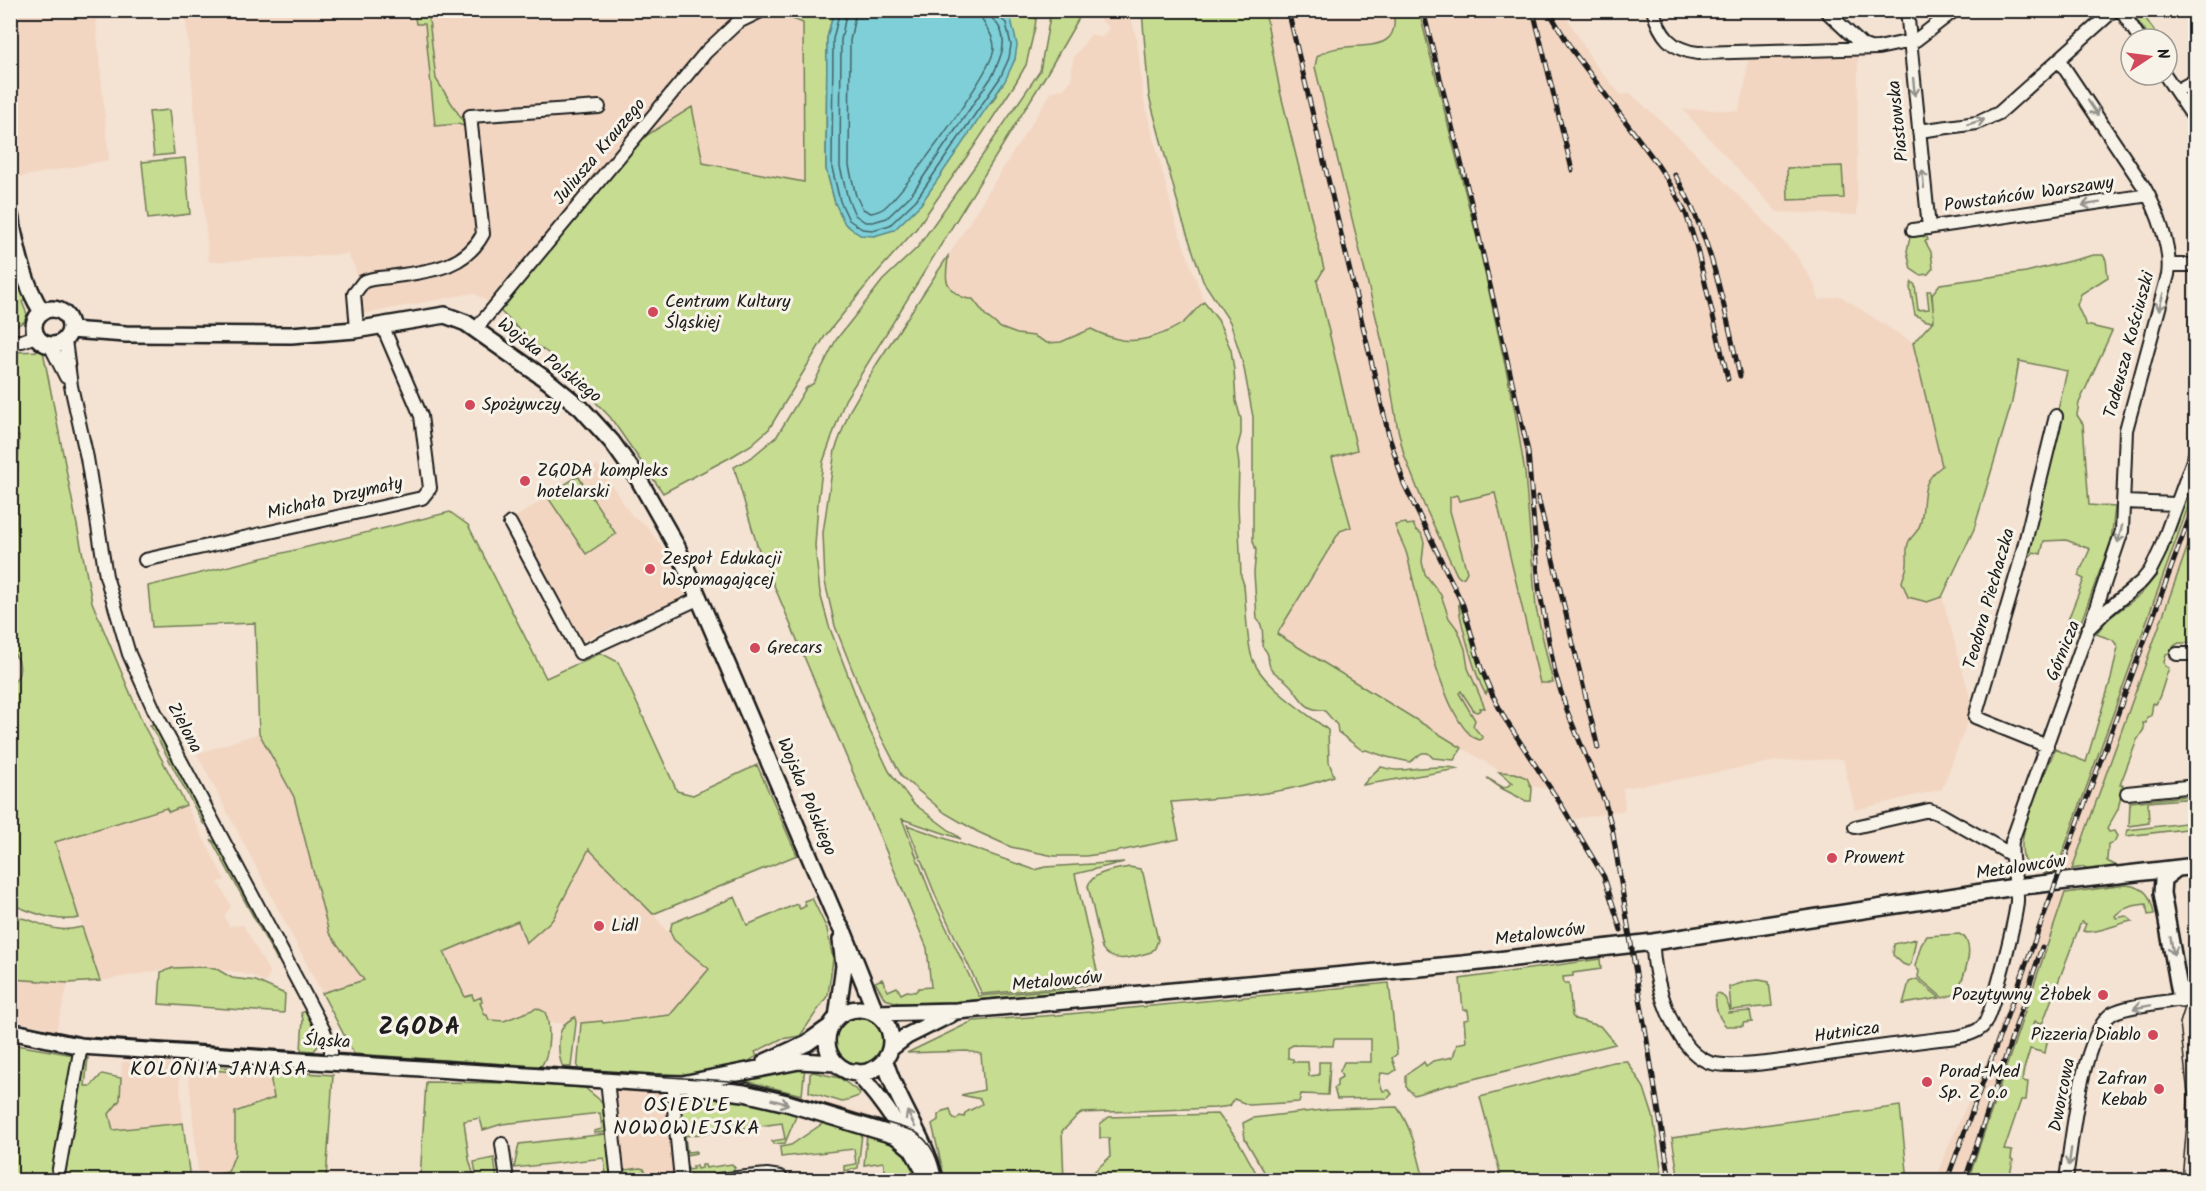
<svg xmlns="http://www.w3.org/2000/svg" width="2206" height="1191" font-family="Kalam,sans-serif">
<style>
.built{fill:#f2d6c2}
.green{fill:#c6dc91;stroke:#717c56;stroke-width:1.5}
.water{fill:#7ecfd7;stroke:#57878c;stroke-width:1.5}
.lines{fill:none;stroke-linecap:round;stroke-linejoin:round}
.shore{stroke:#436467;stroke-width:1.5}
.minor-casing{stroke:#1c1c1c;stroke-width:16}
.tertiary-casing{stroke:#1c1c1c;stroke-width:20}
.minor{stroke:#f7f3e8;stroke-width:12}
.tertiary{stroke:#f7f3e8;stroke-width:15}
.tram{stroke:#1c1c1c;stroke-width:1.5}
.rail-casing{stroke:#1c1c1c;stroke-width:5}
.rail{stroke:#f7f3e8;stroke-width:3;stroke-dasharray:9;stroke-linecap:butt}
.oneway{stroke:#94928c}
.poi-dot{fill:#d1495b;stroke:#f7f3e8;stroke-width:2}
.labels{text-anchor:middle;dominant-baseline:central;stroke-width:6;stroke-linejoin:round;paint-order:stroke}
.street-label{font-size:18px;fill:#1c1c1c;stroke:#f7f3e8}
.poi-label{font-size:18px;fill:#1c1c1c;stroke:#f7f3e8;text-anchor:start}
.neighbourhood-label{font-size:20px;letter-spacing:1.5px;fill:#1c1c1c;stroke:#f7f3e8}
.district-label{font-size:24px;font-weight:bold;letter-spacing:1.5px;fill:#1c1c1c;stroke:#f7f3e8}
</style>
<rect width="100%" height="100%" fill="#f4e2d2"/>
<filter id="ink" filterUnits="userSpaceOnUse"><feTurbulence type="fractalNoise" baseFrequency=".0167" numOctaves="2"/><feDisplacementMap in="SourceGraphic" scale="12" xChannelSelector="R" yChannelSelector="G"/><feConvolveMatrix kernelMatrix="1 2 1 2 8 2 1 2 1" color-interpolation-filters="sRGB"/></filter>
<g filter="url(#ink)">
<path class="built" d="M10,11H95L109,160L20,177L11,125Z
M185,11H784L786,16L803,22L804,182L703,163L692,108L495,306L473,293L362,314L355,267L347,254L209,262Z
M1105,11H1121L1123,16L1131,18L1137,40L1143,97L1175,221L1204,302L1194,309L1186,320L1174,328L1143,338L1125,341L1109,337L1091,329L1061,342L1047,343L1034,336L1017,334L1001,328L986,316L973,299H966L953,291L946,281L948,256L1052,91L1064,89L1071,80L1073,58L1091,34L1102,38L1109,28L1100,19Z
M1265,11H1563L1593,62L1616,89L1622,95L1630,93L1683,141L1757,214L1796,255L1814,284L1819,300L1840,296L1913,343L1942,466L1933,473L1922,501L1921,520L1917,533L1909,541L1906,552L1908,563L1902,582L1927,602L1942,597L1973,707L1942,789L1855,810L1843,759L1776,761L1682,779L1623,788L1625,810L1574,819L1554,790L1521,784L1277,634L1340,530L1332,458L1357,450L1317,281Z
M1858,56L1857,215L1777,212L1683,110L1698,109L1738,111L1745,87L1748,58Z
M19,436L14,568L11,569L10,439Z
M598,465L632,516L645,524L669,557L687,596L579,642L511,520Z
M2195,488V526L2072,869L2056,871Z
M259,733L294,797L329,933L364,981L322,993L197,754Z
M186,805L225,880L218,882L231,906L224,916L229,926L243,925L270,973L265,983L253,976L236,972L200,967L173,968L100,981L55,842L166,807L169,812Z
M589,849L653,914L674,940L709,968L670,1015L581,1023H548L545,1012L499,1022L489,1020L485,1016L480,1002L465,998L444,952L518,921L526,943L553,919Z
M2065,893L1968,1180H1936L1948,1147L1989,1055L2048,895Z
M10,979L68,983L56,1031L11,1019Z
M122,1062L178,1064L183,1123L113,1131L109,1114L120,1100Z
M188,1068L270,1075L274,1098L235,1112V1154L228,1172L205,1176L198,1172Z
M737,1079L774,1087L867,1114L866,1118L747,1084L727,1081Z
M611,1090L666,1093L668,1095L677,1178L622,1180Z"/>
<path class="green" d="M414,11H428L436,79L467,127L458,124L435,126L425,24H416Z
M784,11H834L827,38L826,169L835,203L993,101L1015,59L1011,19L1000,11H1037L1035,27L1026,65L1015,84L975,145L916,229L873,277L825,336L769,429L751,445L731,457L663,493L610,417L548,353L533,343L495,306L620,152L692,107L703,163L804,182L803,23L785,16Z
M1051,11H1083L1046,75L845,400L823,462L818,503L815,546L820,593L829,626L868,727L889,771L913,803L961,839L902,819L933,900L979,996L1075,988L1076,991L951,1002L899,1003L885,999L875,982L882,979L888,991L897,987L901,994L907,991L915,992L919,988L931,987L927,948L757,545L734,467L752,457L777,436L806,388L814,383L836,340L883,280L917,248L982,156L1040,71Z
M1142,11H1265L1280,91L1324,269L1317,281L1357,450L1332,458L1351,527L1340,531L1277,634L1462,748L1454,760L1433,758L1428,753H1422L1410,762L1387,757L1366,750L1363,751L1338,732L1337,725L1324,710C1302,711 1301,695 1288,683C1283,677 1274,675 1270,667C1266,657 1272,657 1262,646C1263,638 1264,625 1257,619L1254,573L1256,550L1253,541V417L1243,363L1230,322L1203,281L1182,219L1149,96Z
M1393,11H1419L1480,250L1515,411L1525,473L1536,608L1553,683H1540L1495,493L1459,501L1457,495L1450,497V511L1467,572L1464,577L1460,578L1457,575L1424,505L1404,455L1397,425L1386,358L1315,67L1317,57C1342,34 1404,64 1393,11Z
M2131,11H2158L2146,19L2160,39H2150Z
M169,110L174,154L154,156L149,112Z
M185,158L190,214L148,219L142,162Z
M1842,166L1844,198L1788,200L1787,168Z
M1926,233L1924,237H1927L1928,240L1925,241L1931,252L1933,268L1928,274L1920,275L1911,269L1907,251L1910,237Z
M11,253L15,272L26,299L22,302L27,314L24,322L11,328Z
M2094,255H2103L2106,260L2108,277L2081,294L2077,305L2086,325L2112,331L2079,403L2077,415L2083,424L2089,505L2115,507L2111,541L2078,630L2066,625L2084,579L2078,576L2090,549L2066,540L2044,541L2041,554L2034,552L2023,563L2067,371L2019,361L2012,402L1974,529L1942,597L1927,602L1908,597L1902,582C1903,577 1907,570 1907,564C1908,556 1905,549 1909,541C1914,533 1919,532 1921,521C1926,496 1919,483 1942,466L1913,343L1934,320L1932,294L1940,284L2026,272Z
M948,256C948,263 945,274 947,281C950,291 963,300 973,299L986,316L1001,328L1017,334L1034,336L1047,343L1061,342L1091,329C1101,334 1111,338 1122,340C1141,343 1169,333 1184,322C1191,316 1196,308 1204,302L1218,320L1231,350L1234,370L1236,401L1241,419V434L1237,449L1239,465L1238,504L1241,576L1244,585C1246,607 1246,632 1251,654C1257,682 1305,712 1328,730L1329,762L1334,776C1282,796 1226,797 1171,802L1179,839L1114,852L1086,856H1054L1011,847L978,832L945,813L902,777L876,727L852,669L835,626L825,582L823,533L835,450L850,410L878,362Z
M1912,282L1915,285L1918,310L1929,309L1927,291H1931L1934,317L1932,321H1927L1915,315L1910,287Z
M43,351L92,602L144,726L186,805L169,812L166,808L55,842L79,918C55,923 33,912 10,904V685C23,676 23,659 10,651V569L14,568L19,436L11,438V352Z
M2195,469V488L2056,871C2037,875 2021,866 2022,845C2022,824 2046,771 2055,749L2086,762L2111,679L2118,647L2113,640L2096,634L2107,620L2141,594L2156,576Z
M578,476L616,534L586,554L547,496Z
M450,512L468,525L546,678L601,653L618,662L677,791L693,795L757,765L797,855L653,914L589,849L553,919L526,943L518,921L444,952L465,997L472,995L474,1000L481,997L482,1002L480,1003L485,1015H487L489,1020L504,1021L537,1008L545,1012C551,1025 550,1053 542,1065L538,1066L354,1054L322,993L364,980L329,933L294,797L259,733L255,623L152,627L148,586Z
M1406,523L1407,525L1413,524L1416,530L1421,533L1424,542L1422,562L1425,574L1441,595L1449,618L1458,630L1465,649L1468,668L1485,708H1480L1481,710L1477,712L1474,711L1461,691L1459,693L1475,720L1473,726L1483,738L1480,740C1444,733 1416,590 1407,555C1404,544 1398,536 1395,525Z
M2195,526V643H2179L2174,646L2172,652L2166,654L2164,662L2165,666L2169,668C2164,680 2162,694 2156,704L2153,703L2151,716L2147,717L2146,723H2143L2144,729L2137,740L2120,785H2123L2118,809L2107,829L2109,832L2114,831L2117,836L2114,842L2108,844L2107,861L2119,867L2088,870L2083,867L2072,869Z
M1459,602L1488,689L1486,694C1478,685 1457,613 1459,602Z
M155,723L203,814L204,825L152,728L150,725Z
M1381,767C1387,768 1393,771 1400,770C1414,769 1446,764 1458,769L1363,785C1366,781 1377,769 1381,767Z
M1499,772L1515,773L1527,778L1532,789L1531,801H1526L1501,788L1487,778L1504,788L1513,783Z
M2195,795L2194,802L2183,799L2148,802L2149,823L2129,826L2130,802Z
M2193,822L2194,828L2126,836L2128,830Z
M907,825L1035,870L1045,867L1124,862L1075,874L1100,984L982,994L937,899Z
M211,839L220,847L279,957L277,960Z
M1129,867L1140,869L1143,873L1158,940L1155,948L1151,952C1136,956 1112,966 1102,948L1088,886C1093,871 1116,870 1129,867Z
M2126,885C2146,887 2151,896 2154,914L2148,915L2146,904C2135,905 2122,907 2115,916L2116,918L2126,916L2132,921C2119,923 2093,935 2083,931L2086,924L2081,922L2043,1022L2039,1024L2035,1021L2031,1033L2049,1032L2045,1053L2030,1049C2028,1059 2021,1072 2023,1081L2028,1082L2026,1100H2021L2004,1150L2012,1151L2011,1159L2013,1160L2009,1180H1968L2065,893Z
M735,897L747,925L797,904L800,909L806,906L804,901L812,898L827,929L833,959L828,995L800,1036L781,1039L755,1052L757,1056C711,1088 631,1075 577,1073L581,1023L602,1021L603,1023L670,1015L709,969L674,940L670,932L672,923Z
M11,917C39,917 47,936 82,927L100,981L68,983L11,979Z
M1959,934C1979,941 1963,979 1956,994L1943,998L1918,977L1919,971L1915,966L1921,945L1927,936Z
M1916,939L1911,964L1908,966L1903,964L1893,955L1894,944Z
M1600,959L1601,969L1573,973V976L1563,977L1564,983H1569L1572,1016L1575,1019L1600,1026L1615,1044L1445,1086L1414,1095L1406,1087V1075C1413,1069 1419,1067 1424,1062L1426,1066L1433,1061L1453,1057L1457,1044L1466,1042L1464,1020L1469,1019L1468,1010H1463L1460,979Z
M200,967L215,968L232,978L256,981L285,994L284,1013L159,1004L161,972L173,968Z
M1917,979L1940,998L1903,1004L1909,982Z
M1759,980L1769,982L1772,1006L1731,1010L1729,987L1748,981Z
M1389,983L1397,1054L1392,1058L1396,1070L1390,1074L1381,1073L1379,1081L1383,1091L1389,1090L1392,1094L1388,1098L1337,1099L1334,1088L1337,1086V1080L1342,1077L1340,1071L1344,1062H1371V1039H1334L1333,1046L1293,1045L1288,1048V1058L1293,1059V1062H1308L1309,1076L1319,1075V1062H1330L1328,1095L1301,1094L1299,1102L1249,1105L1234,1099L1230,1106L1215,1108L1081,1113C1072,1119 1070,1125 1062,1131L1064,1180H945L932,1124L938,1120V1115L943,1111L950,1109L952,1116L956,1120L960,1116L964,1117L965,1113C971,1109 976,1108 982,1104L980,1099L961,1095L984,1090L981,1054L967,1051L907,1053L973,1021L1058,1015Z
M1719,993L1725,998L1730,1009L1728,1013L1750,1011L1752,1022L1743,1023V1026H1726C1718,1017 1714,1007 1716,994Z
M306,1011L318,1039V1046L314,1051L301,1050L303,1019L301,1013Z
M575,1017L576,1023L571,1067H563C558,1058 557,1036 563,1027C565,1022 570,1020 575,1017Z
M836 1041a24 24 0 1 1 48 0a24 24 0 1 1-48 0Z
M10,1044L74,1055L51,1180H11Z
M88,1058L85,1086H91L102,1074L121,1078L120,1100L109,1114L113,1130L183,1123L190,1180H61L84,1059Z
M1627,1061L1644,1088L1653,1116L1663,1180H1502L1480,1097L1613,1062Z
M196,1065L333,1075L326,1180H204L205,1176L228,1172L235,1154V1112L274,1098L270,1075L188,1068Z
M805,1066L802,1095L737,1079Z
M813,1072L840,1078L860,1093L859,1096L842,1102L809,1092L810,1074Z
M426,1082L515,1083L585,1088L606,1105L603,1113L606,1132L594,1133V1131L602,1129L600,1113L502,1124L483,1130L480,1118L464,1121L469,1159L475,1180H420Z
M682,1095L750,1102L797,1114L785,1143L773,1144L772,1141L785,1139L782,1123L685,1136L687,1152L696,1151V1153L685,1155L679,1099Z
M1900,1106L1908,1180H1679L1672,1138Z
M1397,1107C1412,1128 1418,1155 1424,1180H1269L1245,1139L1243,1123L1253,1118L1331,1109Z
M1218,1114L1239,1142L1260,1180H1085L1110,1157L1109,1138H1100V1124L1109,1117Z
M825,1122L862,1134L858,1168L844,1171V1166L856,1164L854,1149L781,1157L780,1147L791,1145Z
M606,1134L611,1177L595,1179L594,1176L606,1174L604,1158L514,1168L519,1144Z
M867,1134C903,1146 903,1148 921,1180H904L903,1178H893L885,1170L883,1162L864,1165Z
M494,1158L497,1180H477L474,1162Z
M685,1164L689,1170L693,1169V1166H696L697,1169L702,1168V1165H705L706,1168L732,1164L735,1168L729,1174L688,1179Z
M640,1168L644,1169L650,1178L674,1175L676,1180H622V1173L625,1170Z"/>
<path class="water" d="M1000,11L1011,19L1017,45L1015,59L1005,81L921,204L894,230L874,236L860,235L845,224L835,203L826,169L827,38L834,11Z"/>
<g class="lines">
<path class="shore" d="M840,10L833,39L832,168L840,201L849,220L862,229L873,230L890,225L916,200L1000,78L1009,58L1011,45L1006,23L998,16L997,10
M847,10L841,40L840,167L848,199L855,215L865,222H873L887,218L911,195L993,75C999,60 1009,43 999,27C995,20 990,20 989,10
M856,10L850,41L849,166L856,196L863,209L871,213C876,212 880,211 884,208C905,191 991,73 994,49C995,33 981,26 980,10"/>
<defs>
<path id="minor" d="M1653,10C1660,35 1671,50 1698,53L1878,48L1916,40L1955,10
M1825,10L1862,45L1870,48
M1907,10L1929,228
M2121,10L2140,39
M2059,60L2144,187C2157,210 2172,249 2168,275L2126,430L2122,531L2091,623
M2165,75L2196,121
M2176,91L2196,80
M1919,131L1977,123L1999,113L2114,10
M1913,230L2149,195
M2170,265H2196
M357,329L354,294L363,282C371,278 381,278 390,277C427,271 464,270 483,234L470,116L599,107
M476,329L706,52L738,22L763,10
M65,340L71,386L87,458L106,576L129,654L155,712L324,1031L331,1050V1062
M10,341H22L36,336
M50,345L66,377
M2124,502L2176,504
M510,523L580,653L700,598
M145,560L422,498L430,488L421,416L382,325
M2177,654H2196
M2047,746L1975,717L2020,563L2056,416
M2127,793L2196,786
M1855,827L1929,810L1940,814L2010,854
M1653,942C1652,977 1673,1048 1708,1062C1731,1072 1819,1055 1848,1051C1885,1046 1921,1041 1957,1037C1966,1035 1976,1033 1983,1026C1992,1016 2016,918 2017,901C2018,881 2009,862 2012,841L2088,629L2106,611L2142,581L2150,571L2159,553L2196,452
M607,1080L618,1180
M674,1084V1108L681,1180
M502,1144L507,1180
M57,1180L81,1046
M717,1180L767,1175L780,1177L782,1180
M2066,1180C2071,1145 2082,1031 2113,1013C2127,1005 2164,1003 2181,999"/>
<path id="tertiary" d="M10,215C17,250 23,282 42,312
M34 327a18 18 0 1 1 36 0a18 18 0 1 1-36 0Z
M70,330L126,334L291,335L355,330L445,315L466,323L548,381L581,408L612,442L639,480L677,547L838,923L844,933L876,1013
M2176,869L2163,879L2162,893L2181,999L2196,996
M827 1041a32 32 0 1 1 64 0a32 32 0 1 1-64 0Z
M876,1013L957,1011L1463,964L1653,942L2015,887L2196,866
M837,1018L844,966L841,940
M10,1031L81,1046L650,1083L682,1084L799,1061L836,1063
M891,1048L907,1036L951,1014
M885,1061C896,1101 924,1135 934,1176
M765,1062L807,1043L831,1026
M856,1072C887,1104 908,1141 929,1180
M693,1087L744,1093L787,1103L896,1136L912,1149"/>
</defs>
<use href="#minor" class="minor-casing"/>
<use href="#tertiary" class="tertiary-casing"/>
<use href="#minor" class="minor"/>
<use href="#tertiary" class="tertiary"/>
<path class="tram" d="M10,1022L65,1035L91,1039L745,1082L785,1092L914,1131C933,1143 938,1160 942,1180
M2182,1180L2187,1122L2188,1095L2180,1023L2185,1007L2196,996"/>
<defs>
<path id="rail" d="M1288,10L1389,436L1404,484L1463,605L1481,668L1492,694L1505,719L1562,806L1604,877L1621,930
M1423,10L1471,202L1528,451L1539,588L1555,673L1567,711L1605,802L1612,828L1670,1180
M1533,10L1572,170
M1548,10L1572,50L1655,161L1672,187L1686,214L1696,245L1728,379
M1675,175C1712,237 1724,307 1740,376
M1538,497L1598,748
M1947,1180L2196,500
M1965,1180L2042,947"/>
</defs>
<use href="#rail" class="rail-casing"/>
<use href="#rail" class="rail"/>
</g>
<defs><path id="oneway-shaft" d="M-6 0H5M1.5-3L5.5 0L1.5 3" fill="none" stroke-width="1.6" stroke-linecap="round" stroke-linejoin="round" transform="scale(1.5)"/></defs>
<g class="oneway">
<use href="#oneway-shaft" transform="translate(1914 87) rotate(84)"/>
<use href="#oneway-shaft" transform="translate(2093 108) rotate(56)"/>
<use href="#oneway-shaft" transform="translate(1976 122) rotate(-16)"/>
<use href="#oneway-shaft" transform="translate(1923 179) rotate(-96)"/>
<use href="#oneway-shaft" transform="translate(2091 204) rotate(171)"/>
<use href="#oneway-shaft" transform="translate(2161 302) rotate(105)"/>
<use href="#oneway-shaft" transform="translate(2120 534) rotate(104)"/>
<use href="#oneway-shaft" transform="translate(2172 946) rotate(80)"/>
<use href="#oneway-shaft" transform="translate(2142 1007) rotate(170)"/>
<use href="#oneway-shaft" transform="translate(780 1102) rotate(15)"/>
<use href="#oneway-shaft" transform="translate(911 1119) rotate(-117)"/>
<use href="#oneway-shaft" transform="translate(2070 1157) rotate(98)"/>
</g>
</g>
<g class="poi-dot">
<circle cx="653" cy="312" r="6"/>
<circle cx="470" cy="405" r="6"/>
<circle cx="525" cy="481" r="6"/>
<circle cx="650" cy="569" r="6"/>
<circle cx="755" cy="648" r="6"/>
<circle cx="1832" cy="858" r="6"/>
<circle cx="599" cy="926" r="6"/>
<circle cx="2103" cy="995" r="6"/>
<circle cx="2153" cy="1035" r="6"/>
<circle cx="1927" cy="1082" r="6"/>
<circle cx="2159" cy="1089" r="6"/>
</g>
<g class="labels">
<g class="street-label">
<text transform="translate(1899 121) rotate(-96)">Piastowska</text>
<text transform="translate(600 152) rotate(-50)">Juliusza Krauzego</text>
<text transform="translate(2029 195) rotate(-8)">Powstańców Warszawy</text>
<text transform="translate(2130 345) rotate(-75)">Tadeusza Kościuszki</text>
<text transform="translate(549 361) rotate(38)">Wojska Polskiego</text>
<text transform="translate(335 499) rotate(-13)">Michała Drzymały</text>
<text transform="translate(1990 599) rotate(-74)">Teodora Piechaczka</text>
<text transform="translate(2064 651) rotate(-68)">Górnicza</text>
<text transform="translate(184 728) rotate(62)">Zielona</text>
<text transform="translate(806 797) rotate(67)">Wojska Polskiego</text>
<text transform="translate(2021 868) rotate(-8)">Metalowców</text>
<text transform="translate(1540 935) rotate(-7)">Metalowców</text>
<text transform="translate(1057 982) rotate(-5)">Metalowców</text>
<text transform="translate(1847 1033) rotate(-8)">Hutnicza</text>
<text transform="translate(327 1042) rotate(3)">Śląska</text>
<text transform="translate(2063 1095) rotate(-79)">Dworcowa</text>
</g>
<g class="poi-label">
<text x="665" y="302">Centrum Kultury<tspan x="665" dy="21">Śląskiej</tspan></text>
<text x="482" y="405">Spożywczy</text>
<text x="537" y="471">ZGODA kompleks<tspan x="537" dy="21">hotelarski</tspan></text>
<text x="662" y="559">Zespoł Edukacji<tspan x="662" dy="21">Wspomagającej</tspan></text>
<text x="767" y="648">Grecars</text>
<text x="1844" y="858">Prowent</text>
<text x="611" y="926">Lidl</text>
<text x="2091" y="995" text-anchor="end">Pozytywny Żłobek</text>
<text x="2141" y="1035" text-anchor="end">Pizzeria Diablo</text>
<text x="1939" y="1072">Porad-Med<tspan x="1939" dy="21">Sp. Z o.o</tspan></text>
<text x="2147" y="1079" text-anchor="end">Zafran<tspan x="2147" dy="21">Kebab</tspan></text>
</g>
<g class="neighbourhood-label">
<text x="219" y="1070">KOLONIA JANASA</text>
<text x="687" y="1106">OSIEDLE<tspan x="687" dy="23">NOWOWIEJSKA</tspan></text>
</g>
<g class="district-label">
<text x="420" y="1027">ZGODA</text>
</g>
</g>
<rect width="2206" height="1191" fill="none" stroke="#f7f3e8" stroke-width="36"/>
<rect x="18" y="18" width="2170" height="1155" fill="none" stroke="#1c1c1c" stroke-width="2" filter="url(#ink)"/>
<g transform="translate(2149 57) rotate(77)"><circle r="28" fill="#f7f3e8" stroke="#9f9d96" stroke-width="1.5"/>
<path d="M0-4.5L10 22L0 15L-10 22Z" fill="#d1495b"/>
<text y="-9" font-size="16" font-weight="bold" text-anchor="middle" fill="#1c1c1c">N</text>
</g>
</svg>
